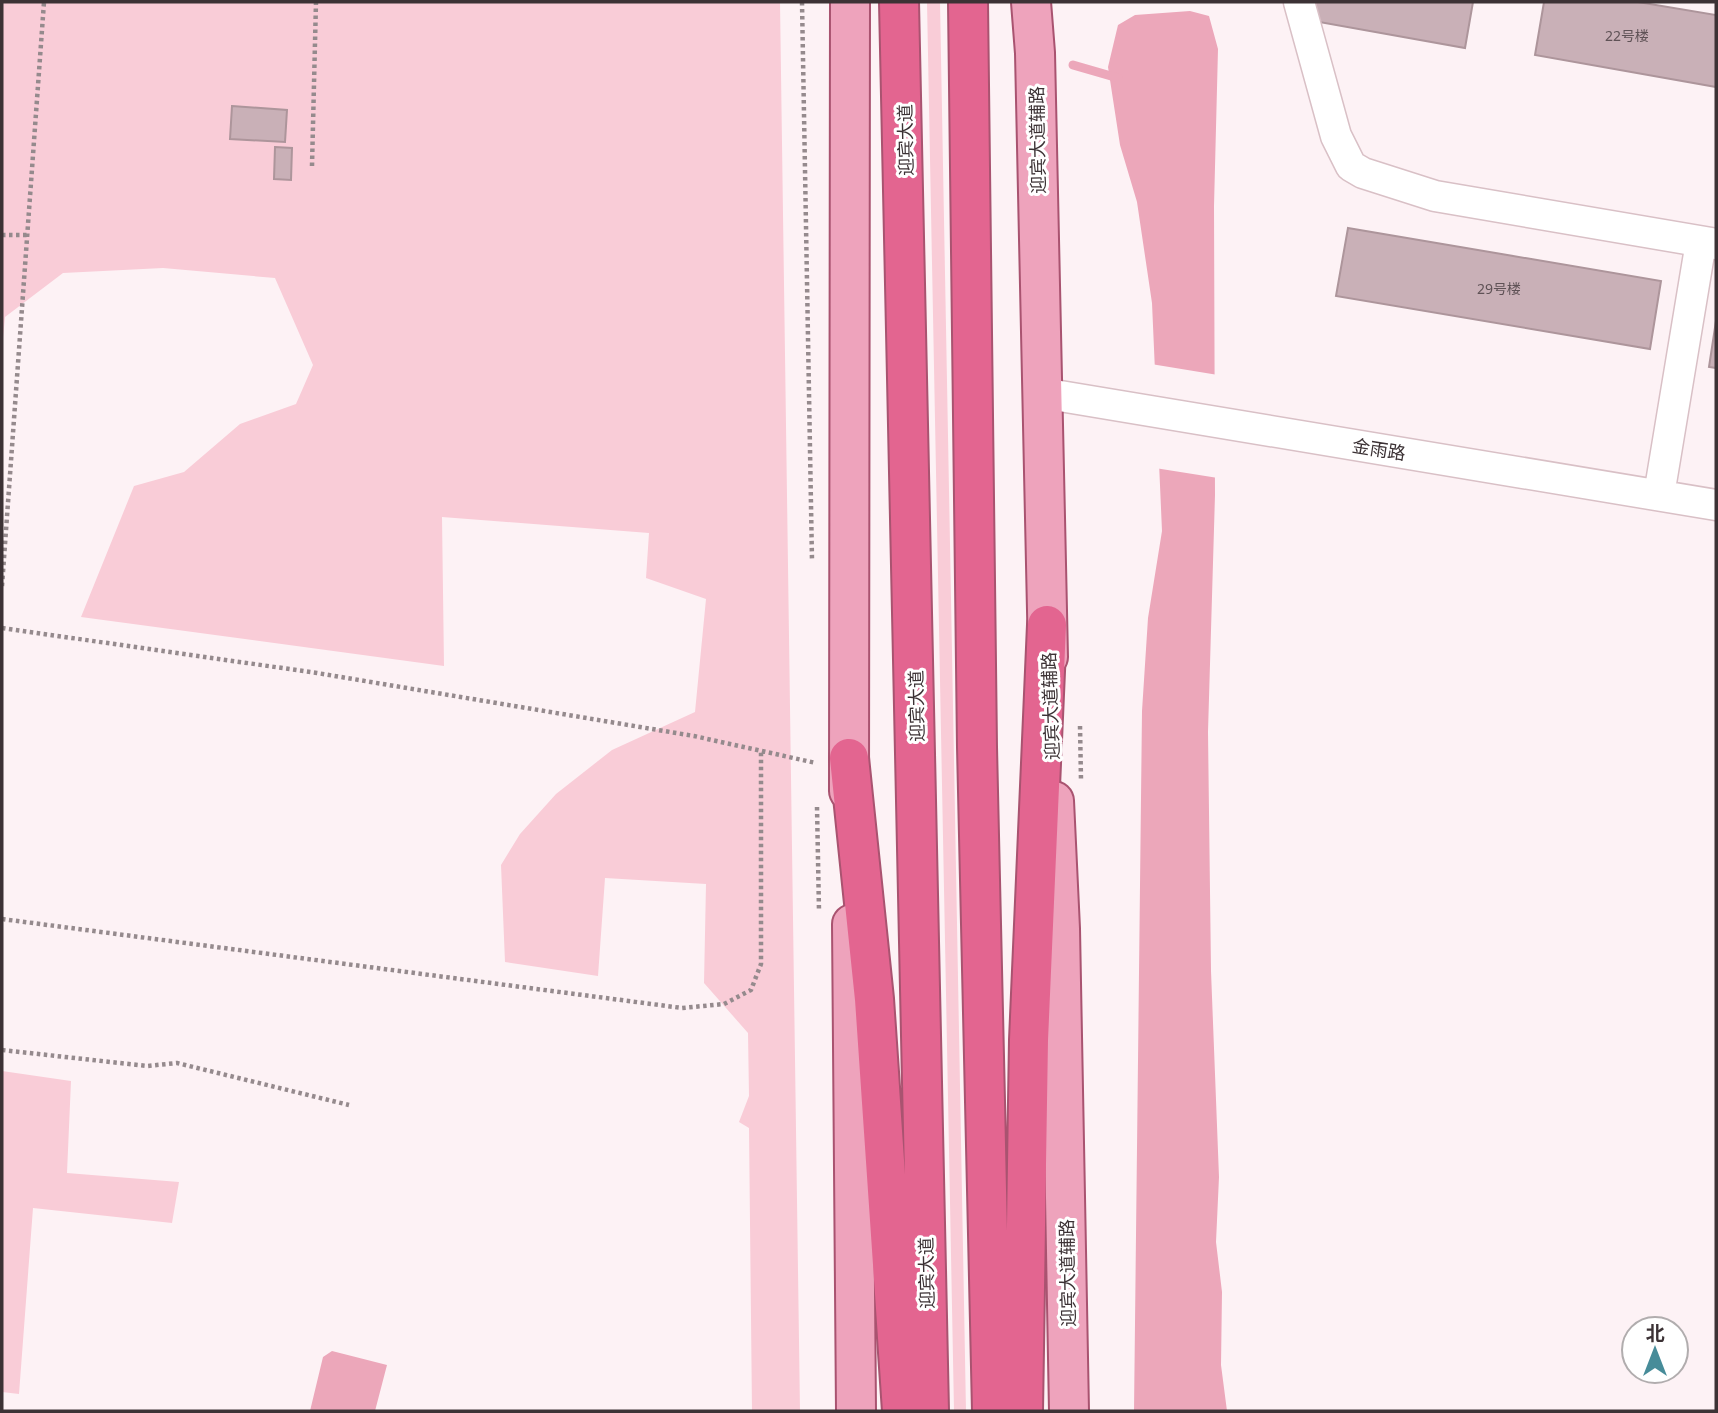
<svg xmlns="http://www.w3.org/2000/svg" width="1718" height="1413" font-family="'Noto Sans','Noto Sans SC',sans-serif">
<style>
.green{fill:#f9ccd7}
.water{fill:#eca7ba}
.pier{fill:#fdf2f5}
.lines{fill:none;stroke-linecap:round;stroke-linejoin:round}
.stream{stroke:#eca7ba;stroke-width:9}
.building{fill:#c9b0b7;stroke:#ad959b;stroke-width:2}
.minor-casing{stroke:#d9c0c6;stroke-width:33}
.major-casing{stroke:#a95370;stroke-width:42}
.highway-casing{stroke:#a95370;stroke-width:42}
.path{stroke:#958a8d;stroke-width:4.5;stroke-dasharray:3.5 3.5;stroke-linecap:butt}
.minor{stroke:#fff;stroke-width:30}
.major{stroke:#eea3bc;stroke-width:38}
.highway{stroke:#e36590;stroke-width:38}
.labels{text-anchor:middle;dominant-baseline:central;stroke-width:6;stroke-linejoin:round;paint-order:stroke}
.number-label{font-size:14px;fill:#5f5256}
.street-label{font-size:18px;fill:#3c3235;stroke:#fff}
</style>
<rect width="100%" height="100%" fill="#fdf2f5"/>
<path class="green" d="M2,2H780L800,1411H752L749,1128L739,1122L749,1096L748,1033L704,983L706,884L605,878L598,976L505,962L501,865L520,834L556,794L612,750L695,712L706,599L646,578L649,533L442,517L444,666L81,617L134,486L184,472L240,424L296,404L313,365L275,278L163,268L63,273L5,317L2,348Z
M927,2H940L966,1411H954Z
M2,1071L71,1081L67,1173L179,1182L172,1223L33,1208L19,1394L2,1392Z"/>
<path class="water" d="M1190,11L1209,16L1218,49L1214,206L1215,495L1208,732L1211,971L1219,1177L1216,1242L1222,1292L1221,1365L1227,1411H1134L1142,711L1148,618L1162,531L1152,303L1137,202L1120,145L1108,67L1118,25L1135,15Z
M332,1351L387,1365L375,1411H310L323,1357Z"/>
<path class="pier" d="M1151,364L1218,375V478L1155,468Z"/>
<g class="lines">
<path class="stream" d="M1073,65L1118,78"/>
</g>
<path class="building" d="M1311,2H1473L1465,48L1308,20Z
M1544,2H1638L1716,15V87L1535,55Z
M232,106L287,110L285,142L230,139Z
M275,147L292,148L291,180L274,179Z
M1348,228L1661,281L1650,349L1336,296Z
M1716,321V368L1709,367Z"/>
<g class="lines">
<defs>
<path id="minor" d="M1299,2L1336,136L1351,166L1363,173L1435,196L1716,244
M1042,393L1716,505
M1659,495L1701,242"/>
<path id="major" d="M1031,2L1035,53L1048,657
M849,791L850,2
M1054,801L1060,929L1069,1411
M852,924L856,1411"/>
<path id="highway" d="M899,2L929,1411
M968,2L977,747L992,1411
M849,758L874,999L902,1411
M1023,1411L1029,1040L1047,625"/>
</defs>
<use href="#minor" class="minor-casing"/>
<use href="#major" class="major-casing"/>
<use href="#highway" class="highway-casing"/>
<path class="path" d="M802,2L812,561
M312,166L316,2
M2,235H27
M2,586L44,2
M2,628L317,673L694,736L816,763
M1080,726L1081,780
M817,807L819,911
M2,919L682,1008L724,1004L751,990L761,964V752
M2,1050L147,1066L177,1063L349,1105"/>
<use href="#minor" class="minor"/>
<use href="#major" class="major"/>
<use href="#highway" class="highway"/>
</g>
<g class="labels">
<g class="number-label">
<text x="1627" y="35">22号楼</text>
<text x="1499" y="288">29号楼</text>
</g>
<g class="street-label">
<text transform="translate(905 140) rotate(-91)">迎宾大道</text>
<text transform="translate(1037 140) rotate(-91)">迎宾大道辅路</text>
<text transform="translate(1379 449) rotate(9)">金雨路</text>
<text transform="translate(916 706) rotate(-91)">迎宾大道</text>
<text transform="translate(1050 706) rotate(-92)">迎宾大道辅路</text>
<text transform="translate(926 1273) rotate(-91)">迎宾大道</text>
<text transform="translate(1067 1273) rotate(-91)">迎宾大道辅路</text>
</g>
</g>
<rect width="1718" height="1413" fill="none" stroke="#3c3235" stroke-width="7"/>
<g transform="translate(1655 1350)"><circle r="33" fill="#ffffff" stroke="#b1adae" stroke-width="2"/>
<path d="M0-5L12 26L0 18L-12 26Z" fill="#478c99"/>
<text y="-10" font-size="19" font-weight="bold" text-anchor="middle" fill="#3c3235">北</text>
</g>
</svg>
